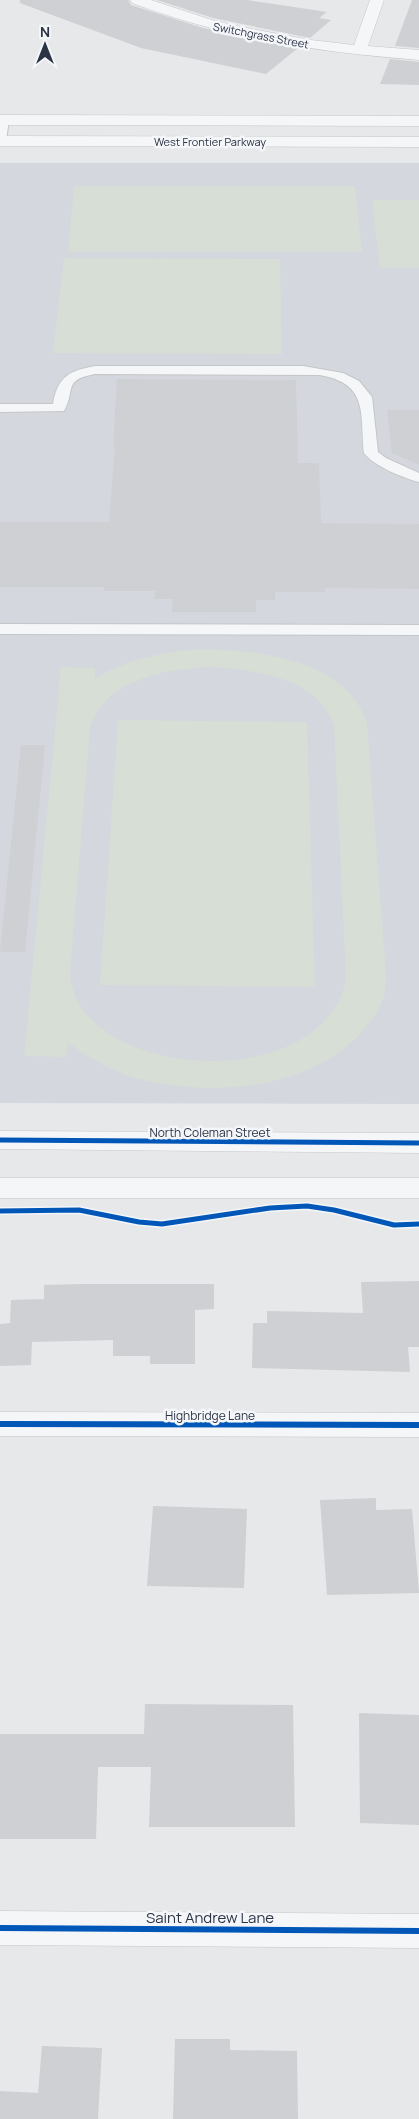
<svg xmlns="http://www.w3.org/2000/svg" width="419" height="2119" font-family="Manrope,sans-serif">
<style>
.built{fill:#d4d7dd}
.green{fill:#d6ded6;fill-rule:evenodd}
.building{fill:#ced0d3}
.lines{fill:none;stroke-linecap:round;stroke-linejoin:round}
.service-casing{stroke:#c4c6c8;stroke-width:2}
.minor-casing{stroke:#c4c6c8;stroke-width:1}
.tertiary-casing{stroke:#c4c6c8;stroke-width:1}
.service{fill:#f5f6f7;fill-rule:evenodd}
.minor{fill:#f5f6f7;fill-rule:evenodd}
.tertiary{fill:#f5f6f7;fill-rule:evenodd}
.cycleway-far1-casing{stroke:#f4f6f9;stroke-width:8}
.cycleway-casing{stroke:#f4f6f9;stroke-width:9}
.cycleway-far1{stroke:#0057b8;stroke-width:5}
.cycleway{stroke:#0057b8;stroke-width:6}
.labels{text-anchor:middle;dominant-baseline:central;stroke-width:5;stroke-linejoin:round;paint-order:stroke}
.far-street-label{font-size:11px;fill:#2b3445;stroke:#f4f6f9}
.street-label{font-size:12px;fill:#2b3445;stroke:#f4f6f9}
.near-street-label{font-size:15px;fill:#2b3445;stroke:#f4f6f9}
</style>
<rect width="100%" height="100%" fill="#e6e8ea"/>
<path class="built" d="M0,163H419V1104L0,1103Z"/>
<path class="green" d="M74,186H355L362,252H68Z
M372,200H419V268H380Z
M64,258L280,259L282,354L53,353Z
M202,649C259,650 347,660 367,723L386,972C387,996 381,1009 366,1027C313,1091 211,1098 135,1078C110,1071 89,1057 68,1043L66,1057L24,1056L61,667L95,668V679C128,658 164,652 202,649ZM211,667C255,670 316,677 334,725L346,980C324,1083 133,1083 81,1007C74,997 72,986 70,974L90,729C104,679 166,669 211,667Z
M118,720L307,722L315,987L100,985Z"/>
<path class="building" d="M20,0H128L131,5L203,28L298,48L266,74L141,48L20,3Z
M157,0H247L327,12L319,18L331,20L310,38L213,18Z
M412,0H419V48L395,46Z
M390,59L419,62V85L380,84Z
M117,379L296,380L298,463H319L321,523L419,524V589L325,588V592H275V600H256V612H172L173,599H154L155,591H104V587H0V522H109L115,447H113Z
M387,410H419V465L392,453Z
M21,745H45L25,952H0Z
M419,1281V1347H408L410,1372L252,1368L253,1323H267V1311L363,1313L361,1282Z
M81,1284H214V1309L195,1310V1364H150V1356H113V1340L32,1342L31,1365L0,1366V1324L10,1323L11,1300L44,1299V1285Z
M376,1498V1510L412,1509L419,1593L327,1595L320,1500Z
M153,1506L247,1509L244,1588L147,1586Z
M145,1704L293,1705L295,1827H149L151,1767H98L96,1839H0V1734H144Z
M359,1713L419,1715V1825L360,1823Z
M175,2039H230V2050L297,2051L298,2119H173Z
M42,2046L102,2048L98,2119H0V2091L38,2093Z"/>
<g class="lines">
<defs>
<path id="service" d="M4,117L9,120L6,140L0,143V118Z
M95,366H303L343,373L359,381L372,397L378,452L386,458L419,473V482C403,478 374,466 364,453C360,413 369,384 320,375L95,374C62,380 76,390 64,411L0,412V404H53C58,376 69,371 95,366Z
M0,624L419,625V635L0,634Z"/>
<path id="minor" d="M130,0H151L212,20L241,27L311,40L354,45L370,0H384L368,46L419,50V60C317,52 229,39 132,3Z
M0,1412L419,1413V1437L0,1436Z
M0,1911L419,1914V1948L0,1945Z"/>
<path id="tertiary" d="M0,115L419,116V126L0,125Z
M0,136L419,137V147L0,146Z
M0,1131L419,1133V1153L0,1149Z
M0,1178H419V1198H0Z"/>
</defs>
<use href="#service" class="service-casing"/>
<use href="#minor" class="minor-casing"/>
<use href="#tertiary" class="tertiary-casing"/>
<use href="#service" class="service"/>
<use href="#minor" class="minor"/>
<use href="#tertiary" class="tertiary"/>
<defs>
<path id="cycleway-far1" d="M0,1140L419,1143
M0,1211L79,1210L139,1222L162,1224L270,1208L307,1206L334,1210L394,1225L419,1224"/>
<path id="cycleway" d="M0,1424L419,1425
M0,1928L419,1931"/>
</defs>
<use href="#cycleway-far1" class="cycleway-far1-casing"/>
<use href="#cycleway" class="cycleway-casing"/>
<use href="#cycleway-far1" class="cycleway-far1"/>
<use href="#cycleway" class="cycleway"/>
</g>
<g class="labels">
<g class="far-street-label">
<text transform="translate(261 35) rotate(11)">Switchgrass Street</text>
<text x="210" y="141">West Frontier Parkway</text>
</g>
<g class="street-label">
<text x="210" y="1132">North Coleman Street</text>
<text x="210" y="1415">Highbridge Lane</text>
</g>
<g class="near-street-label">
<text x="210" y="1917">Saint Andrew Lane</text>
</g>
</g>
<g transform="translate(45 45)" stroke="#f4f6f9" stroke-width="4" paint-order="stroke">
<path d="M0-4L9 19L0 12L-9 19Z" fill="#2b3445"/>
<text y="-8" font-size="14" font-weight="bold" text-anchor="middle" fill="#2b3445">N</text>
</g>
</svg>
